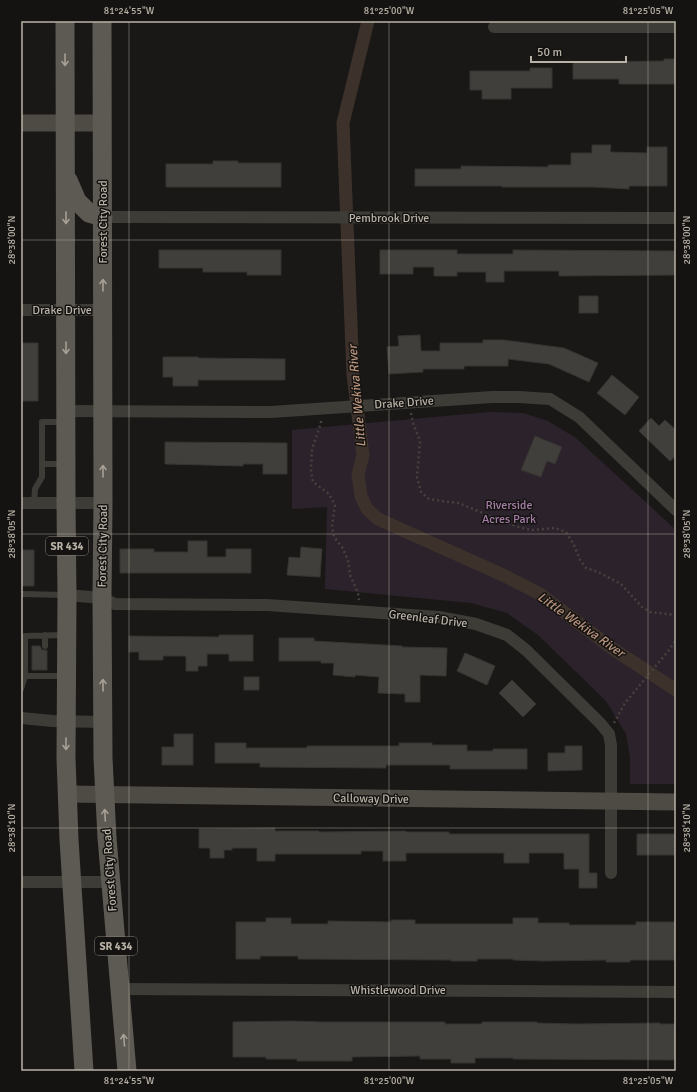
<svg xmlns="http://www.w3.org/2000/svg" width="697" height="1092" font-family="Signika,sans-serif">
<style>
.park{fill:#2c222b}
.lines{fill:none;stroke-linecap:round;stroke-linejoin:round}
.canal{stroke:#3d322b;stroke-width:13}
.building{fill:#413f3b;stroke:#353430}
.path{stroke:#45423d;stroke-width:2.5;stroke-dasharray:2 3;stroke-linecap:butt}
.lane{stroke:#3e3c37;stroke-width:6}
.street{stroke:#3e3c37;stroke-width:12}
.secondary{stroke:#4e4b45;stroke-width:17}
.primary{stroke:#5d5a53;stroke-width:19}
.oneway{stroke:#a7a096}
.ticks{fill:none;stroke:#b9b2a7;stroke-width:1;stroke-opacity:0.45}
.labels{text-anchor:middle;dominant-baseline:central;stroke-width:3;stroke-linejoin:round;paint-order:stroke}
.shield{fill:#141311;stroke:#88827a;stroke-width:1}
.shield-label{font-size:11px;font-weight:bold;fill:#b9b2a7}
.street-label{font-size:12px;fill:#b9b2a7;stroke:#141311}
.park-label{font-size:12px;fill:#a47da6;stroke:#141311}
.water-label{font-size:13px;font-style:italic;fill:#b7927c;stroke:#141311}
.neatline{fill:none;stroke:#b9b2a7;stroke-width:1.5}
.ticks-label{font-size:10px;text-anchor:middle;fill:#b9b2a7}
</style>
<rect width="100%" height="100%" fill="#191816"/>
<path class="park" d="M489,412L523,413L548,421L576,438L676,530V784H630V757L626,734L606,701L538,635L507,613L471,603L325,589L327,507L292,509V430Z"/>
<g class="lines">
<path class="canal" d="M368,21L343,123L353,375L363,455L358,475L361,496L367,509L378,519L503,575L540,594L613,649L676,690"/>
</g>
<path class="building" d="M664,59H676V84H619V79H573V62L664,61Z
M530,68H552V88H511V99H482V90H470V71H530Z
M592,145H611L610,152L647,153V147H667V186H629V189L592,187H502V186H415V169H461V166L548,167V165H571V153H592Z
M213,161H238V163H281V187H166V164H213Z
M159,250H281V275H247V272H203V268H159Z
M380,250H457V254H513V250L676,251V275L559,276V271H504V282H486V272H457V276H434V267H413V274H380Z
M579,296H598V313H579Z
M420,335L421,351H440V343H483V340H504L564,348L598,363L589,382L549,364L508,359V366H464V369H423V372L389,374L387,347L399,346L398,336Z
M21,343H38V401H21Z
M163,357H198V358L285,359V380H198V386H173V377H163Z
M612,375L639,397L625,415L597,393Z
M651,418L659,426L665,420L676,430V456L670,461L639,431Z
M535,436L562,447L555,464L547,461L541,477L521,470Z
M165,442L287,443V474H263V464H243V466L165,464Z
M188,541H207V557H226V549H251V573H120V549H154V552H188Z
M301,547L322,549L320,577L287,575L289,557L300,558Z
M21,550H34V586H21Z
M219,635H253V661H229V654H207V666H198V671H186V656H163V660H139V652H129V636L219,637Z
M279,638H314V641L402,646V647L447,648L446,676L420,675V702H405V694L378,693L379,677L355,675V677L333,675L334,663H321V661H279Z
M32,646H40L42,650H47V670H32Z
M465,653L495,666L487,685L457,671Z
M244,677H259V690H244Z
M512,680L536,704L523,717L499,693Z
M174,734H193V765H162V747H174Z
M215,743H246V748H307V746H399V743H432V745H467V751H493V749H527V769H450V765H386V768L260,767V763H215Z
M565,746H582V770L548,771V753H565Z
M275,828V831H319V832L406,831V832H449V834H589V873H597V888H579V869H564V853H529V863H504V853H406V861H383V851H361V854H275V861H257V848H232V850H224V858H210V848H199V829Z
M637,834H676V855H637Z
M266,918H291V924H328V921L391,922V920H415V924H513V918H538V923H569V925H636V922H676V960H630V962H606V960L544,961L513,960V959H477V961H451V960L298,959V956H260V959H236V922H266Z
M291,1021L321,1022H445V1024H482V1022H537V1023L575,1024L660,1023V1024H676V1060L513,1059V1058H475V1063H451V1059H420V1056L352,1057V1061H297V1059H266V1057H233V1022Z"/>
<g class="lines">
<path class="path" d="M411,413L413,423L420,441L417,477L421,492L429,499L442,501L458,503L518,527L532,530L555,528L566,532L574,545L580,560L586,568L598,572L621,584L642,607L650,612L676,615
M321,421V423L312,449L311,471L313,482L329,494L335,505L332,526L334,537L342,547L348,560L350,575L358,593L359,600
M614,723L621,710L625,703L669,650L676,640"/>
<path class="lane" d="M43,464H64
M34,503L35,489L42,477V422H64
M21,594L66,595
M45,635V646
M64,635L25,636V676H65
M21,689L25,676"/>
<path class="street" d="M494,27H676
M103,217L676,218
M21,310H103
M66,411L271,412L492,397H519L550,399L579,417L676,510
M21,503H103
M67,595L102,598L115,604L267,605L439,617L476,624L507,635L526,650L600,723L609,734L611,745V873
M21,718L53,721L103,722
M21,882H110
M120,989L676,992"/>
<path class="secondary" d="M21,123H103
M67,794L676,802"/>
<path class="primary" d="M65,21L66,503L67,595L66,758L69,840L84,1071
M102,21L103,503L102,598L103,758L107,838L127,1071
M68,180L77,201L89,213L103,217"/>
</g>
<defs><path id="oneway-shaft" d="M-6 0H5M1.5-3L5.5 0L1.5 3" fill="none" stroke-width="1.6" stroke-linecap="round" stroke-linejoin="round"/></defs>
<g class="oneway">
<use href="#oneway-shaft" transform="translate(65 60) rotate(90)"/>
<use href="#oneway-shaft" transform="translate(66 218) rotate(90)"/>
<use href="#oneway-shaft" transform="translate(103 285) rotate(-90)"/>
<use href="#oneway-shaft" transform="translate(66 348) rotate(90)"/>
<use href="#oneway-shaft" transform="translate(103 471) rotate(-90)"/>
<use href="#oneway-shaft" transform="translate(103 685) rotate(-91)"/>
<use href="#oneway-shaft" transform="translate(66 744) rotate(90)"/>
<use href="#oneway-shaft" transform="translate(105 815) rotate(-93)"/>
<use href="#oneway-shaft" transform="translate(124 1040) rotate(-95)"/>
</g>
<path class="ticks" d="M129,21V1071M389,21V1071M648,21V1071M21,240H676M21,534H676M21,828H676"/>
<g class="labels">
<g class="shield">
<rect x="46" y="537" width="42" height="18" rx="3"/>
<rect x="95" y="937" width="42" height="18" rx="3"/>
</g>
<g class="shield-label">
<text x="67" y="546">SR 434</text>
<text x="116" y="946">SR 434</text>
</g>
<g class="street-label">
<text x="389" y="218">Pembrook Drive</text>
<text transform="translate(103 222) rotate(-90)">Forest City Road</text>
<text x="62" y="310">Drake Drive</text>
<text transform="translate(404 403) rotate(-4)">Drake Drive</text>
<text transform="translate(103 546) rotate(-89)">Forest City Road</text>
<text transform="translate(428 619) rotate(7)">Greenleaf Drive</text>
<text transform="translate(371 799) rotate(1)">Calloway Drive</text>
<text transform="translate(110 870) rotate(-94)">Forest City Road</text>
<text x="398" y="990">Whistlewood Drive</text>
</g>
<g class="park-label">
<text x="509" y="505">Riverside<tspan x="509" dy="14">Acres Park</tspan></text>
</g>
<g class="water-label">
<text transform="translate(357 396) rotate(-95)">Little Wekiva River</text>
<text transform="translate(581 625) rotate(35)">Little Wekiva River</text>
</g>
</g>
<rect width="697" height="1092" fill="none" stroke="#141311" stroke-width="44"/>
<path d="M531 56v6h95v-6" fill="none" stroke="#b9b2a7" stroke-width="2"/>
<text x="537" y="56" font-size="12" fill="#b9b2a7" stroke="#141311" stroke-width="3" paint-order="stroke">50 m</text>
<rect x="22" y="22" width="653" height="1048" class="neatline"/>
<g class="ticks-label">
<text x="129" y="14">81°24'55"W</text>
<text x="389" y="14">81°25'00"W</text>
<text x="648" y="14">81°25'05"W</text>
<text transform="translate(686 240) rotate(-90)" y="4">28°38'00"N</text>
<text transform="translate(11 240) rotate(-90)" y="4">28°38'00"N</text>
<text transform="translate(11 534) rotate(-90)" y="4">28°38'05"N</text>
<text transform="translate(686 534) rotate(-90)" y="4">28°38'05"N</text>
<text transform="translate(11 828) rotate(-90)" y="4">28°38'10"N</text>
<text transform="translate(686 828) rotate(-90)" y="4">28°38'10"N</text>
<text x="129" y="1084">81°24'55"W</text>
<text x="389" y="1084">81°25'00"W</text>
<text x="648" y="1084">81°25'05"W</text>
</g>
</svg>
